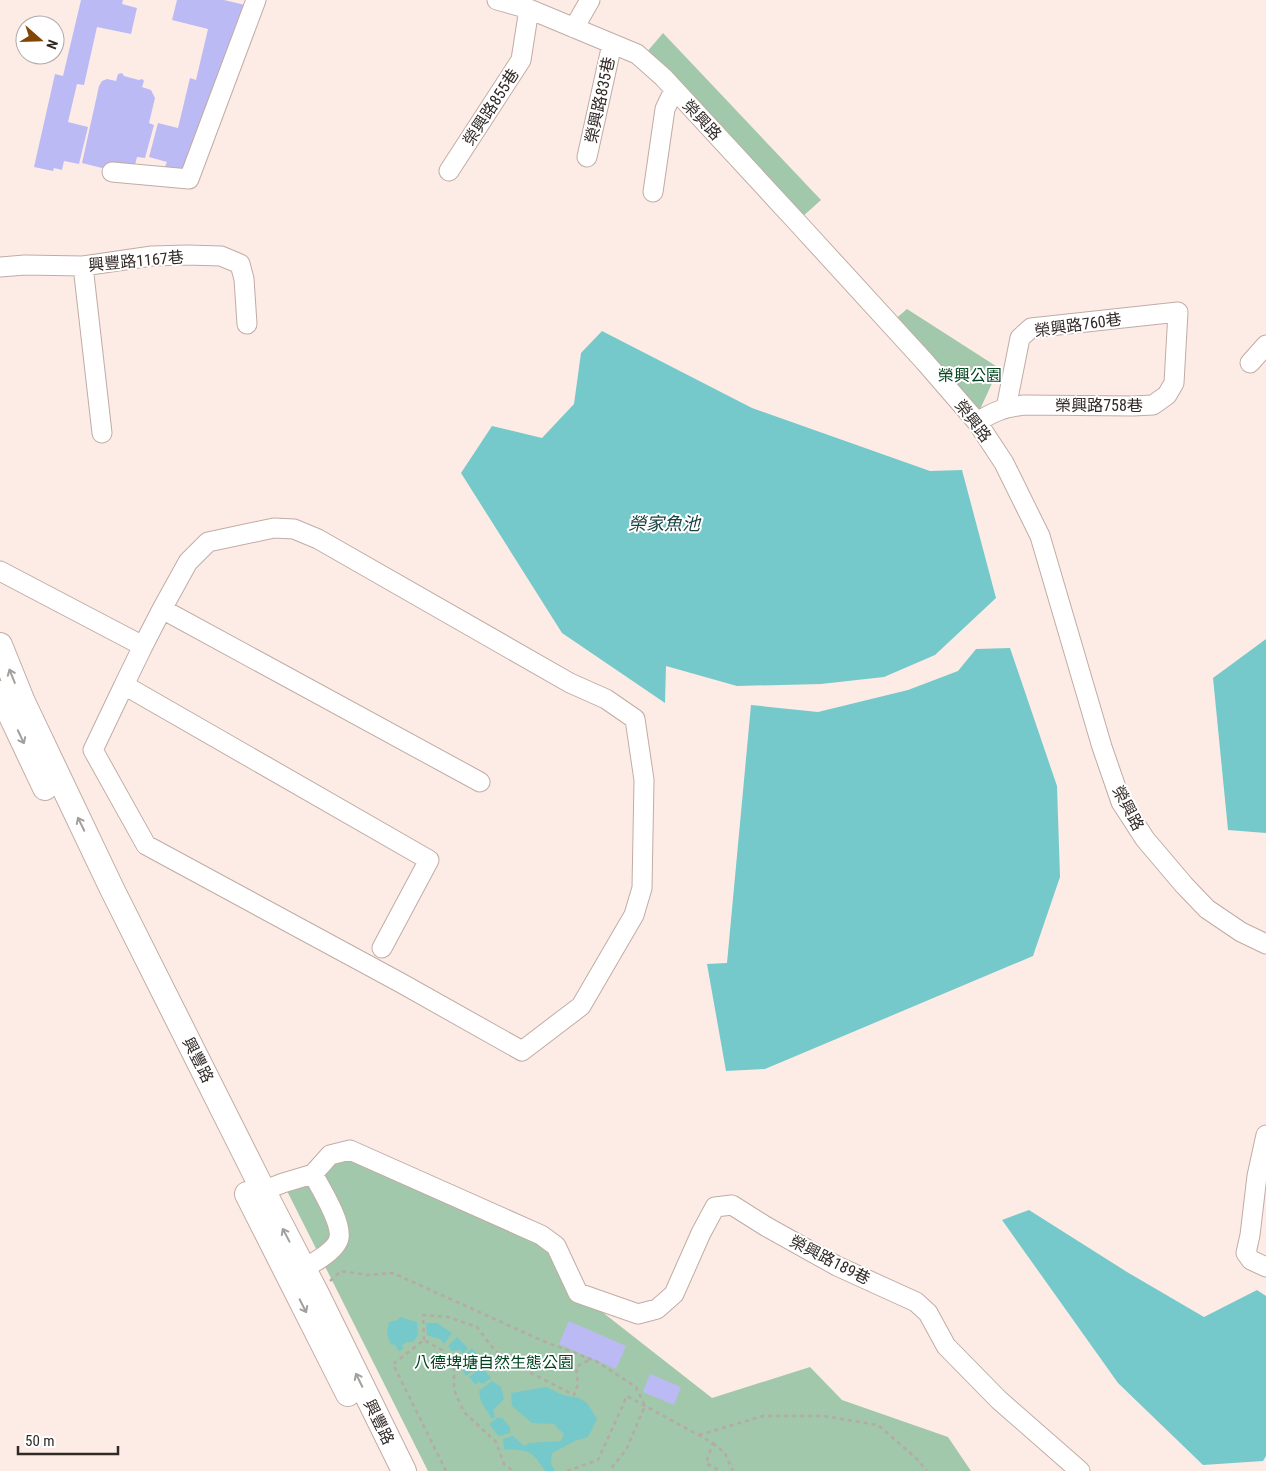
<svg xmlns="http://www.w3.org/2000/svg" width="1266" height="1471" font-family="'Roboto Condensed','Noto Sans TC',sans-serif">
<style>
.green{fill:#a1c8aa}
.water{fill:#75c9ca}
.building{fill:#bcbaf5}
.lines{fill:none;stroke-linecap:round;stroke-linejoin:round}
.minor-casing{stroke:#c0aca5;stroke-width:21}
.major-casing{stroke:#c0aca5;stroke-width:26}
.path{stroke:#b7a9a3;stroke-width:2.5;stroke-dasharray:4 4;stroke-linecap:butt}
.minor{stroke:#fff;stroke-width:19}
.major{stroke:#fff;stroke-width:24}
.oneway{stroke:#a29f9d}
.labels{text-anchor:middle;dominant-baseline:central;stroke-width:4;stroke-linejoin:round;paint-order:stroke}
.street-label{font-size:16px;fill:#312926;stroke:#fff}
.park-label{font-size:16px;fill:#00431e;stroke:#fff}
.water-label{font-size:18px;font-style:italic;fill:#1a4242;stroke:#fff}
</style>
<rect width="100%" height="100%" fill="#fdece5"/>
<path class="green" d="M663,33L821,200L801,218L646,53Z
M907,309L999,368L977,416L893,321Z
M350,1150L541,1235L578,1293L712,1398L810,1367L842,1400L948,1437L971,1471H428L283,1183Z"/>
<path class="water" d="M602,331L752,408L930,471L962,470L996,598L935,655L884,677L821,684L737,686L666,666L665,703L562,633L461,473L492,426L542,438L574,404L581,353Z
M1266,639V833L1228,830L1213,678Z
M1010,648L1057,786L1060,877L1033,956L765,1069L726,1071L707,964L727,963L751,705L818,712L908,690L958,671L976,649Z
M1029,1210L1127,1272L1204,1317L1257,1290L1266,1296V1456L1263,1461L1203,1465L1118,1383L1002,1220Z
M400,1317L417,1322L418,1335L413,1342H407L402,1345L403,1349L399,1351L394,1344L391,1345L387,1334L389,1322L398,1320Z
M426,1323H437L452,1333L444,1344L440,1339L427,1335Z
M457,1337L468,1348L463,1354L460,1350L452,1351L448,1346Z
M472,1348L479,1358V1361L476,1363V1368L466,1376L458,1362Z
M482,1367L491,1378L483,1384L479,1382L475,1384L469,1377Z
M492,1381L501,1387L504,1399L493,1410L495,1417L492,1419L481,1402L479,1391Z
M546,1387L563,1395L579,1398L587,1403L597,1419L588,1437L575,1441L552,1453L551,1464L555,1471H545C532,1450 529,1450 504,1449L503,1439L513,1436L524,1446L529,1443L561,1441L564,1434L554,1424L532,1423L512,1406L511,1393Z
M497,1418H502L510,1427V1433L499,1436L489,1424Z"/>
<path class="building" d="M81,0H123L122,4L137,8L131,34L97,27L84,85L77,84L68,122L88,127L79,164L64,161L62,170L54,168L53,171L34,167L55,74L63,76Z
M177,0H224L245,5L233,53L226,52L216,92L212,91L189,174L164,169L167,162L149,157L158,123L178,128L190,78L196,80L208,29L172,20Z
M122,73L124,76L139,80L142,79L144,81L142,87L151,90L155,98L149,123L154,125L145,158L137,157L134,169L110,170L82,163L99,86L102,81L107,79L116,81L118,74Z
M569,1321L626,1346L616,1369L559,1344Z
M650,1374L681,1387L674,1405L643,1392Z"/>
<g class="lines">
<defs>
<path id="minor" d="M497,0L529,9L637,54L663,77L796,221L925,362L977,422L1004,463L1040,536L1102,747L1121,802L1145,839L1184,885L1207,909L1241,932L1266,944
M574,28L590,0
M587,157L612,44
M449,171L521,60L529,9
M112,172L189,179L256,0
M653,192L665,109L674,90
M83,266L102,433
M0,267L25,265L83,266L152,256L187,255L221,256L240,264L244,279L247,324
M1250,363L1266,345
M977,422C995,411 1003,408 1024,405L1133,406L1153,405L1167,395L1174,383L1178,312L1031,328L1020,338L1006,408
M0,571L143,646L124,685L429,860L382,948
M143,646L162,609L480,782
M124,685L93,750L146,845L401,983L522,1051L581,1006L634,915L642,888L644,780L635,719L606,699L570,683L318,539L294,529L274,528L208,542L188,562L162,609
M1266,1135L1257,1176L1250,1235L1246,1253L1251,1260L1266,1267
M252,1195L283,1183L313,1174L330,1155L350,1150L541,1235L556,1246L578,1293L638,1314L657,1309L674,1294L701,1233L715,1207L732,1205L767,1227L837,1266L916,1302L928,1313L946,1346L999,1400L1080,1471
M291,1275C304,1268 336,1253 339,1238C342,1222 321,1189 313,1174"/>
<path id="major" d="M0,645L23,702L112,889L263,1190L316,1292L404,1471
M0,693L45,788
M247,1194L348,1394"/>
</defs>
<use href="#minor" class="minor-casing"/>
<use href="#major" class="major-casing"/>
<path class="path" d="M330,1281L341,1271L367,1275L393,1273L543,1341L596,1361L636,1387L645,1406L626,1450L609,1471
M424,1340L423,1315L448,1317L477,1327L495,1351L514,1362L529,1372L574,1395L578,1384L576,1367L591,1359
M699,1435L763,1416H824L878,1425L916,1458L927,1471
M713,1443L725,1453L733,1471
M446,1471L393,1364L424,1340L442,1350L454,1367V1390L464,1412L496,1442L504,1464L513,1471
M567,1471L598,1460L627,1396L713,1443L706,1463L720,1471"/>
<use href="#minor" class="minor"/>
<use href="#major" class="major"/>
</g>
<defs><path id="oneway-shaft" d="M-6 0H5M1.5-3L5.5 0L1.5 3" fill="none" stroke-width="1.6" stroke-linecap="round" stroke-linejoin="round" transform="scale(1.25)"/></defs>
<g class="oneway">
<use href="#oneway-shaft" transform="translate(12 676) rotate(-112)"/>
<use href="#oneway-shaft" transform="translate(21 737) rotate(65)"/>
<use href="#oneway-shaft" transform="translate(81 824) rotate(-116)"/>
<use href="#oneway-shaft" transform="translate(286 1235) rotate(-118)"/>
<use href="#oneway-shaft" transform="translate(303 1306) rotate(63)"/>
<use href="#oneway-shaft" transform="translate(359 1380) rotate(-116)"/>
</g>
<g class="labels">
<g class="street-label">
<text transform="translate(600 100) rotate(-78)">榮興路835巷</text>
<text transform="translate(491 107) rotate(-57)">榮興路855巷</text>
<text transform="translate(702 120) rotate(47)">榮興路</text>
<text transform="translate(136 261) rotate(-5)">興豐路1167巷</text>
<text transform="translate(1078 325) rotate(-8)">榮興路760巷</text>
<text x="1099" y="405">榮興路758巷</text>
<text transform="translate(973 421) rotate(52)">榮興路</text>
<text transform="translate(1128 808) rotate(62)">榮興路</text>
<text transform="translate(198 1060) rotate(63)">興豐路</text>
<text transform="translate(830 1260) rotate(27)">榮興路189巷</text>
<text transform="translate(379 1422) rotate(64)">興豐路</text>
</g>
<g class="park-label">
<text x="970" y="375">榮興公園</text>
<text x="494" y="1362">八德埤塘自然生態公園</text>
</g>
<g class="water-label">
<text x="664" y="523">榮家魚池</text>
</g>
</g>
<g transform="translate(40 40) rotate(110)"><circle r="24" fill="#ffffff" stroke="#ada9a8"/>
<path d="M0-4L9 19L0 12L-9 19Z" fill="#834505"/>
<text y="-8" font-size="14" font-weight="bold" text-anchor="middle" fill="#312926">N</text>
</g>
<path d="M18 1446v8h100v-8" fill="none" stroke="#312926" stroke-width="2.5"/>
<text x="25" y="1446" font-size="15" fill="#312926" stroke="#ffffff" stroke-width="4" paint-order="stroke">50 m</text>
</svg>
